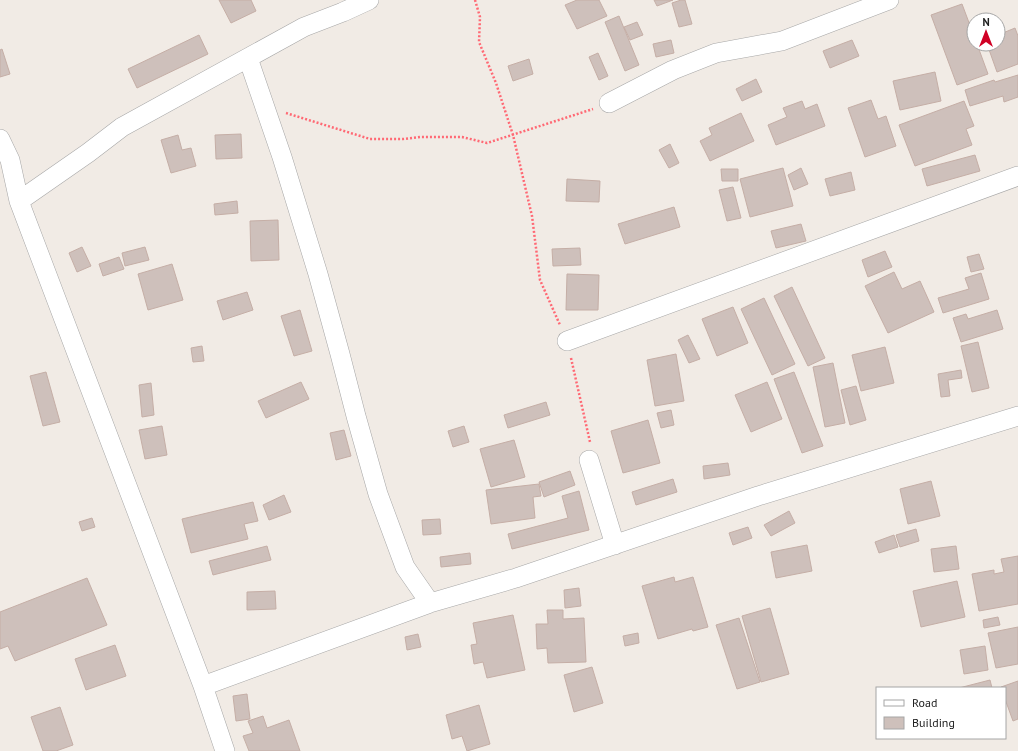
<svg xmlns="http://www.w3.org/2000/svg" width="1018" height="751" font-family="'PT Sans',sans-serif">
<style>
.building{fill:#cec0bb;stroke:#c5aea6}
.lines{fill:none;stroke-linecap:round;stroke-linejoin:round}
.minor-casing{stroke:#a7a7a7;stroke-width:20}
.path{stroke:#ff6974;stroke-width:2.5;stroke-dasharray:2 2;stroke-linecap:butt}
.minor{stroke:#fff;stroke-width:19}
</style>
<rect width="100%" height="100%" fill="#f1ebe5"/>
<path class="building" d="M219,0H251L256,11L231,23Z
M577,0H599L607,16L577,29L565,5Z
M654,0H673L657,6Z
M681,0H685L692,24L679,27L672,3Z
M962,4L974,36V44H977L988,74L957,85L931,15Z
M619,16L639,65L625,71L605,22Z
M637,22L643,35L630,40L624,27Z
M1015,28L1018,36V64L997,72L987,44H998V35Z
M199,35L208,54L137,88L128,69Z
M671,40L674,53L656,57L653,44Z
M852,40L859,56L830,68L823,51Z
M2,49L10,74L0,77V50Z
M598,53L608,76L599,80L589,57Z
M529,59L533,74L513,81L508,66Z
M935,72L941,101L900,110L893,81Z
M1018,75V97L1004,102L1003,96L970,106L965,90L994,80L995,82Z
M756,79L762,92L742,101L736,89Z
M871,100L878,119L886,116L896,146L865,157L848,108Z
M802,101L805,109L817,104L825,126L776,145L768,125L787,117L783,108Z
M964,101L974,126L966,129L972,145L915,166L899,125Z
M741,113L754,141L710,161L700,141L712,135L709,128Z
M241,134L242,158L216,159L215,135Z
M178,135L182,150L191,148L196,166L171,173L161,140Z
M670,144L679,163L669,168L659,150Z
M975,155L980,171L927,186L922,169Z
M783,168L793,206L750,217L740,179Z
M801,168L808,184L794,190L788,175Z
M721,169H738V181H722Z
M851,172L855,190L830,196L825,179Z
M567,179L600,181L599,202L566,201Z
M733,187L741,218L727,221L719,190Z
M237,201L238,213L215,215L214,204Z
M674,207L680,227L625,244L618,224Z
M278,220L279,260L251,261L250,221Z
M801,224L806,241L776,248L771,231Z
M82,247L91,266L77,272L69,253Z
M145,247L149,260L125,266L122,253Z
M580,248L581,265L553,266L552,249Z
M885,251L892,267L868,277L862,260Z
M979,254L984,269L971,272L967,257Z
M119,257L124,269L103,276L99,264Z
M172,264L183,300L148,310L138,274Z
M894,272L902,289L920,281L934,312L888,333L865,286Z
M981,273L989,299L943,313L938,298L969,289L965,278Z
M567,274L599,275L598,310H566Z
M792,287L825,358L808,366L774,296Z
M247,292L253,310L223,320L217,301Z
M764,298L795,364L772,375L741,309Z
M733,307L748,343L717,356L702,319Z
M300,310L312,351L294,356L281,316Z
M997,310L1003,329L961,342L953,318L966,314L968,319Z
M688,335L700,359L689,363L678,340Z
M978,342L989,388L972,392L961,346Z
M202,346L204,361L193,362L191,348Z
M885,347L894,383L861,391L852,355Z
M676,354L684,401L655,406L647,360Z
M833,363L845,423L825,427L813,367Z
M961,370L962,378L948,380L950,396L941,397L938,374Z
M46,372L60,422L43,426L30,376Z
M794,372L823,446L802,453L774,379Z
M301,382L309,399L266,418L258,401Z
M767,382L782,419L751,432L735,395Z
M151,383L154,415L142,417L139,385Z
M856,386L866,420L850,425L841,390Z
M546,402L550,415L508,428L504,415Z
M671,410L674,425L661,428L657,413Z
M648,420L660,463L623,473L611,431Z
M162,426L167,455L145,459L139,430Z
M464,426L469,442L453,447L448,431Z
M344,430L351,456L336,460L330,433Z
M514,440L525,477L491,487L480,449Z
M728,463L730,475L704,479L703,466Z
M570,471L575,485L544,497L539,482Z
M673,479L677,492L636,505L632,492Z
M931,481L940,516L908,524L900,489Z
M539,484L541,496L533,497L535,518L491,524L486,490Z
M579,491L589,530L512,549L508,534L568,518L562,496Z
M284,495L291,512L269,520L263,505Z
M253,502L258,521L244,524L248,539L191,553L182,519Z
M789,511L795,523L771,536L764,525Z
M92,518L95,527L82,531L79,522Z
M440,519L441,534L423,535L422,520Z
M748,527L752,538L733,545L729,533Z
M916,529L919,541L900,547L896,535Z
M894,535L898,547L879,553L875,542Z
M807,545L812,571L776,578L771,552Z
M267,546L271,560L213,575L209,561Z
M956,546L959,569L934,572L931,549Z
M470,553L471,564L441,567L440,557Z
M1018,556V604L979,611L972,574L994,570V574L1004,572L1001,559Z
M674,577L675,582L693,577L708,627L693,631L692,629L658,639L642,586Z
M87,578L107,625L15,661L8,646L0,649V612Z
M957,581L965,617L921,627L913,591Z
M579,588L581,606L565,608L564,590Z
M275,591L276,609L247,610V592Z
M770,608L789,674L761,682L742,616Z
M547,610H563V619L584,618L586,662L548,663L547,648L537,649L536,624H548Z
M513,615L525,670L487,678L483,662L474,664L471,645L477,644L473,623Z
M998,617L1000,625L984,628L983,620Z
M739,618L760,682L737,689L716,625Z
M1018,627V664L996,668L988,633Z
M638,633L639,643L625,646L623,636Z
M418,634L421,647L407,650L405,637Z
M115,645L126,676L86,690L75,659Z
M985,646L988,670L964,674L960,650Z
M592,667L603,703L574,712L564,675Z
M990,680L992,688H959Z
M1018,681V719L1013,721L1005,699V688H1001V687Z
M247,694L250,719L236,721L233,696Z
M479,705L490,744L467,751L462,736L452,739L446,715Z
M60,707L73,745L56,751H43L31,717Z
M263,716L267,728L289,720L300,751H249L243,736L253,733L248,721Z"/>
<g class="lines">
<defs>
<path id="minor" d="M248,58L282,157L318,274L340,354L356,416L378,494L405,567L430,603
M609,103L673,70L716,53L782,41L889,0
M0,139L10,160L19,201L203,686L225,751
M19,201L88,153L122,127L304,27L343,12L369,0
M567,341L1018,176
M589,460L615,545
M203,686L430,603L516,578L758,496L1018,416"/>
</defs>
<use href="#minor" class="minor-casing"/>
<path class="path" d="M475,0L480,17L479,42L496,83L513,135L532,216L540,280L560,325
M286,113L370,139H403L420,137H462L487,143L593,109
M571,358L590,442"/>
<use href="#minor" class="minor"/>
</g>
<rect x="876" y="687" width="130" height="52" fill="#ffffff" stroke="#a6a6a6"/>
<rect x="884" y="700" width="20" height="6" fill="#ffffff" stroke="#a6a6a6"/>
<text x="912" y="707" font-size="12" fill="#202020">Road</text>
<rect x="884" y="717" width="20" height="12" fill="#cec0bb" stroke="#a6a6a6"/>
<text x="912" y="727" font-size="12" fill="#202020">Building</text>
<g transform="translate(986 32)"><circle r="19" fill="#ffffff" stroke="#a6a6a6"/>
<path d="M0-3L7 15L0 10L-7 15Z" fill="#d00025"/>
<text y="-6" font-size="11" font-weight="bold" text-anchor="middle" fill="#202020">N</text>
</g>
</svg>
